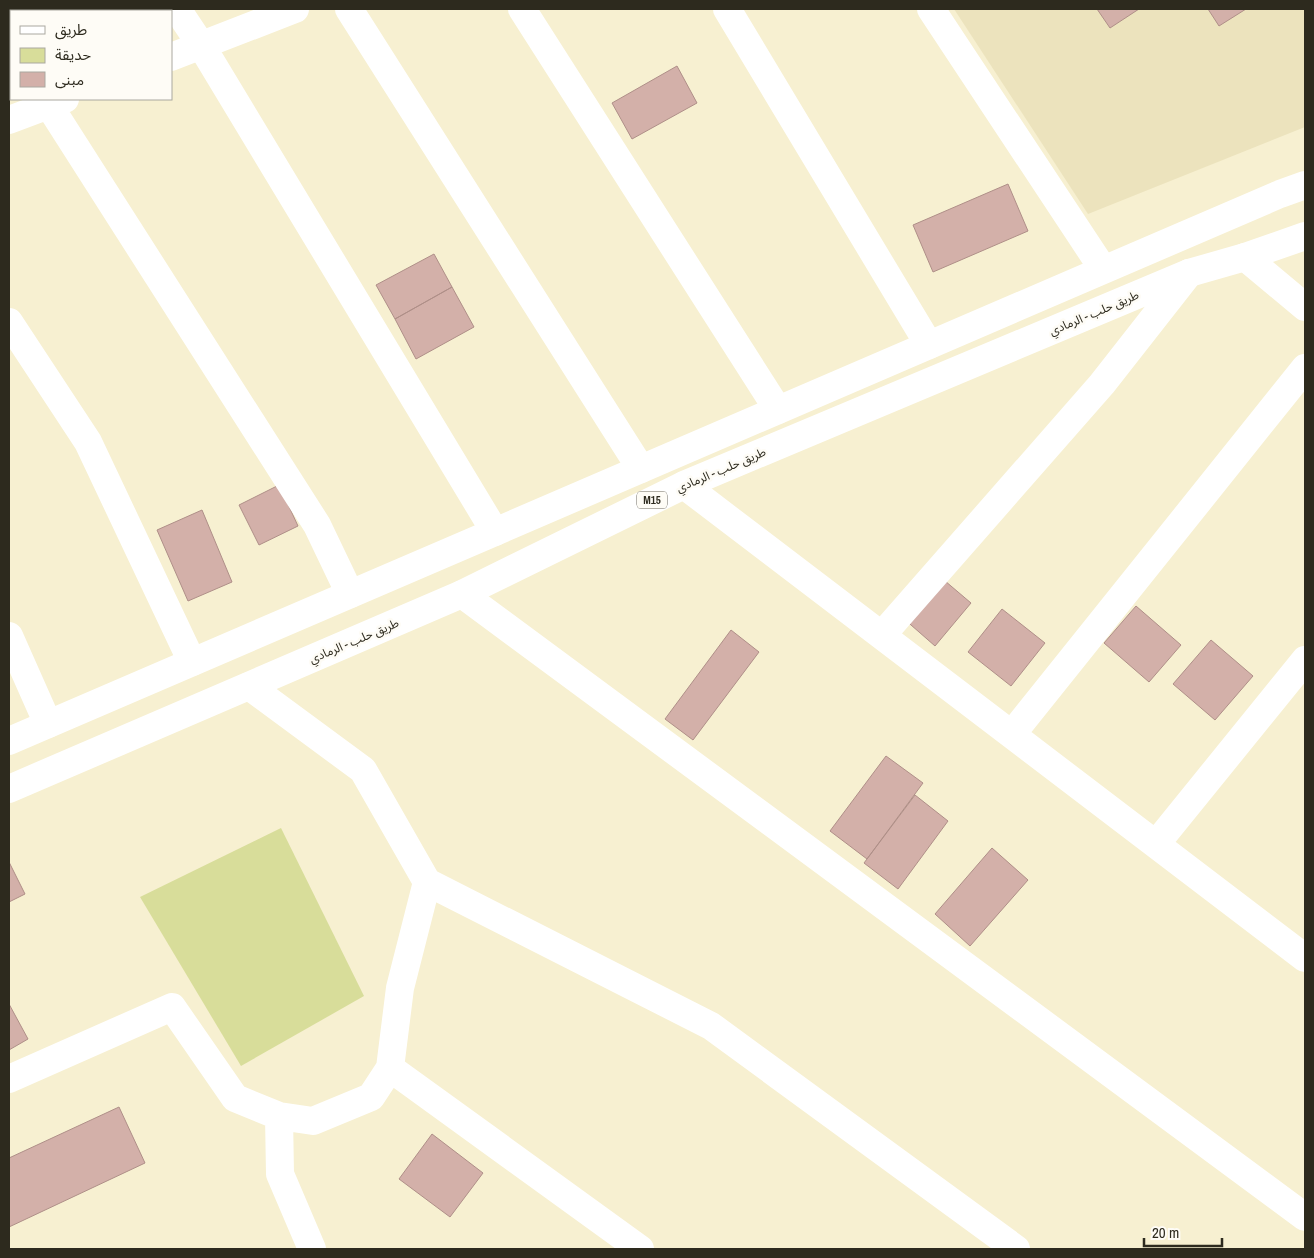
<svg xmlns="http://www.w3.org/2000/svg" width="1314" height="1258" font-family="'Archivo Narrow','Noto Sans Arabic',sans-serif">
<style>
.built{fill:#ece3bd}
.green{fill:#d8dd9a}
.building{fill:#d3b0a9;stroke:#af8f88}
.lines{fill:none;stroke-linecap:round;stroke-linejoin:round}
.minor{stroke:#fff;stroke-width:28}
.highway{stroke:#fff;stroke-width:28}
.labels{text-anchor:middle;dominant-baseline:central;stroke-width:5;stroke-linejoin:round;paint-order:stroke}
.shield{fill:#fefcf6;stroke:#6c695f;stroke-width:1}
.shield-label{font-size:11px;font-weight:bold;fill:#2d2a1e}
.street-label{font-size:12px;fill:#2d2a1e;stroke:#fefcf6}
</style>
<rect width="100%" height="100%" fill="#f7f0d1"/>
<path class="built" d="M954,9H1305V127L1088,214Z"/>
<path class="green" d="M281,828L364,996L241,1066L140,897Z"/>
<path class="building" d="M1097,9H1139L1110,28Z
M1208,9H1246L1219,26Z
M677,66L697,103L632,139L612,103Z
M1008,184L1028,231L933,272L913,225Z
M434,254L452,287L395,319L376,285Z
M452,287L474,327L416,359L395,319Z
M279,485L298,526L259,545L239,505Z
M202,510L232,582L188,601L157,530Z
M938,575L971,603L935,646L903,618Z
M1136,606L1181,645L1149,682L1104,643Z
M1002,609L1045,643L1011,686L968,652Z
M731,630L759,652L693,740L665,719Z
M1211,640L1253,676L1215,720L1173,684Z
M886,756L923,783L867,859L830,831Z
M915,795L948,821L898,889L864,863Z
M992,848L1028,880L970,946L935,914Z
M9,862L25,894L9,902Z
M9,1004L28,1039L9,1050Z
M119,1107L145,1163L9,1227V1158Z
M432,1134L483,1173L450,1217L399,1179Z"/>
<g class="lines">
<path class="minor" d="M177,9L201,45L495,532
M349,9L641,469
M522,9L778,410
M727,9L929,345
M931,9L1103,269
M9,45L11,49
M171,57L295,9
M45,99L317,525L350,594
M9,120L65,99
M1245,257L1305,307
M9,322L88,442L192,662
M684,485L1305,958
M462,594L1305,1217
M882,635L1102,384L1189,273
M9,636L48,724
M249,686L363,770L427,882L711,1026L1016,1249
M1012,734L1305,368
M1156,844L1305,660
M390,1068L640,1249
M9,1079L172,1007L235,1098L279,1116L313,1121L371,1097L390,1068L400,988L427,882
M279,1116L280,1174L312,1249"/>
<path class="highway" d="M9,741L1280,194L1305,185
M9,789L462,594L684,485L1189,273L1245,257L1305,236"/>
</g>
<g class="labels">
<rect class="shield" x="637" y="491.5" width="30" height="17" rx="4"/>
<g class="shield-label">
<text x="652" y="500">M15</text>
</g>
<g class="street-label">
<text transform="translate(1094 313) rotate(-23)">طريق حلب - الرمادي</text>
<text transform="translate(721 470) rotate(-23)">طريق حلب - الرمادي</text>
<text transform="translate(354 641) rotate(-23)">طريق حلب - الرمادي</text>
</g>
</g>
<rect width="1314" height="1258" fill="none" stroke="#2d2a1e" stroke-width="20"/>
<rect x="10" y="10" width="162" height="90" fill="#fefcf6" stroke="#aaa8a0"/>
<rect x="20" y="26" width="25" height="8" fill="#ffffff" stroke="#aaa8a0"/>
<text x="55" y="35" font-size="15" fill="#2d2a1e">طريق</text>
<rect x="20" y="48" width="25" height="15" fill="#d8dd9a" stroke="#aaa8a0"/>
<text x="55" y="60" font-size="15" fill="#2d2a1e">حديقة</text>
<rect x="20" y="72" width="25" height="15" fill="#d3b0a9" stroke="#aaa8a0"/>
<text x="55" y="85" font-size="15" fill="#2d2a1e">مبنى</text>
<path d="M1144 1238v8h78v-8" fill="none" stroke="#2d2a1e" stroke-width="2.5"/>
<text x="1152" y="1238" font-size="15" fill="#2d2a1e" stroke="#fefcf6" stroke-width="4" paint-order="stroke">20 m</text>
</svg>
